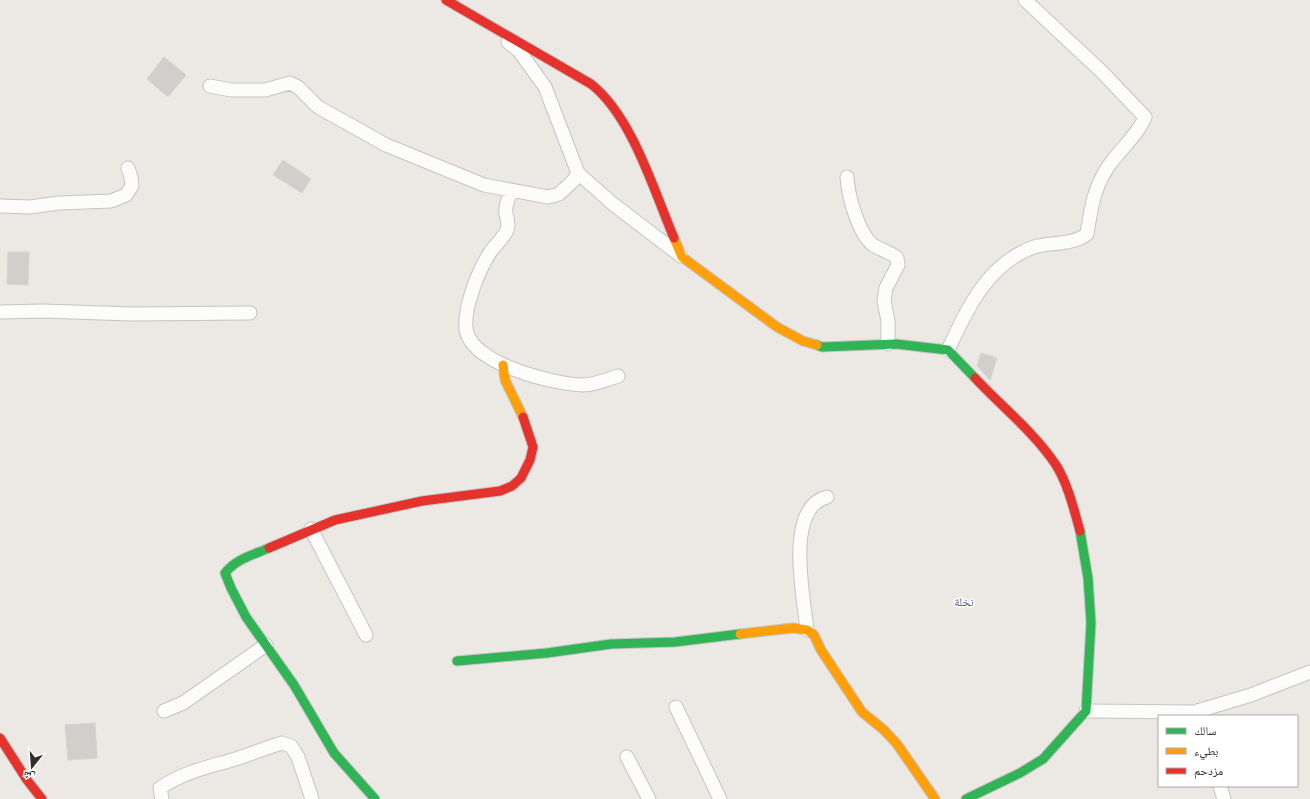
<svg xmlns="http://www.w3.org/2000/svg" width="1310" height="799" font-family="'Work Sans','Noto Naskh Arabic',sans-serif">
<style>
.building{fill:#d1cecb;stroke:#d7d4d0}
.lines{fill:none;stroke-linecap:round;stroke-linejoin:round}
.street-casing{stroke:#c5c4c5;stroke-width:15}
.fast-casing{stroke:#c5c4c5;stroke-width:11}
.slow-casing{stroke:#c5c4c5;stroke-width:11}
.jam-casing{stroke:#c5c4c5;stroke-width:11}
.street{stroke:#fcfcfb;stroke-width:13}
.fast{stroke:#30b455;stroke-width:9}
.slow{stroke:#ff9f0a;stroke-width:9}
.jam{stroke:#e5322d;stroke-width:9}
.labels{text-anchor:middle;dominant-baseline:central;stroke-width:3;stroke-linejoin:round;paint-order:stroke}
.quarter-label{font-size:12px;fill:#4d5680;stroke:#fff}
</style>
<rect width="100%" height="100%" fill="#ece8e4"/>
<path class="building" d="M164,57L186,75L168,97L147,79Z
M283,160L311,179L302,193L273,175Z
M8,252H29L28,285L7,284Z
M981,353L997,358L990,380L977,366Z
M95,723L97,758L68,760L65,725Z"/>
<g class="lines">
<defs>
<path id="street" d="M508,42L519,51L545,87L578,173L613,204L681,256
M210,86L231,90H265L290,83L298,87L318,107L386,145L484,185L548,197L559,194L573,181L578,173
M847,177C848,195 858,233 873,245C881,250 890,252 897,258L898,265L886,288L884,301L888,321V344
M512,191C508,199 505,205 506,214C507,217 508,222 508,226C507,235 496,244 491,251C479,269 464,306 466,328C469,364 554,384 583,385C595,385 606,380 618,376
M0,206L30,207L59,203L111,201L126,195L132,186L131,177L128,168
M0,312L43,311L131,314L250,313
M948,350C967,309 988,263 1034,247C1051,242 1073,245 1087,234C1091,208 1094,186 1110,164C1120,150 1139,133 1145,117L1101,71L1025,0
M311,529L366,635
M807,630C804,598 784,508 827,497
M676,707L720,799
M164,711L183,703L266,645
M1086,711L1194,712L1251,695L1310,672
M627,757L649,799
M1220,786L1224,799
M162,799L160,788C184,772 205,768 232,760C249,755 265,748 282,743L291,746L298,757L312,799"/>
<path id="fast" d="M817,345L822,347L896,344L948,350L975,378
M269,548C253,555 236,559 225,573L231,588L246,617L294,685L334,753L375,799
M457,661L547,653L611,644L675,642L740,634
M966,799L1020,773L1043,759L1086,711L1091,623L1088,578L1080,531"/>
<path id="slow" d="M674,238L682,257L777,327L803,341L817,345
M503,365L505,380L523,417
M740,634L793,628L807,630L814,635L821,650L862,712L884,730L897,744L935,799"/>
<path id="jam" d="M446,0L591,84C632,116 654,191 674,238
M975,378C1002,407 1034,432 1056,465C1068,484 1074,510 1080,531
M269,548L335,520L422,501L500,491L512,486L521,478L530,460L533,447L523,417
M0,738L27,780L42,799"/>
</defs>
<use href="#street" class="street-casing"/>
<use href="#fast" class="fast-casing"/>
<use href="#slow" class="slow-casing"/>
<use href="#jam" class="jam-casing"/>
<use href="#street" class="street"/>
<use href="#fast" class="fast"/>
<use href="#slow" class="slow"/>
<use href="#jam" class="jam"/>
</g>
<g class="labels">
<g class="quarter-label">
<text x="964" y="602">نخلة</text>
</g>
</g>
<rect x="1158" y="715" width="140" height="72" fill="#ffffff" stroke="#ababab"/>
<rect x="1166" y="728" width="20" height="6" fill="#30b455" stroke="#ababab"/>
<text x="1194" y="735" font-size="12" fill="#2e2e2e">سالك</text>
<rect x="1166" y="748" width="20" height="6" fill="#ff9f0a" stroke="#ababab"/>
<text x="1194" y="755" font-size="12" fill="#2e2e2e">بطيء</text>
<rect x="1166" y="768" width="20" height="6" fill="#e5322d" stroke="#ababab"/>
<text x="1194" y="775" font-size="12" fill="#2e2e2e">مزدحم</text>
<g transform="translate(32 767) rotate(197)" stroke="#ffffff" stroke-width="3" paint-order="stroke">
<path d="M0-3L7 15L0 10L-7 15Z" fill="#2e2e2e"/>
<text y="-6" font-size="11" font-weight="bold" text-anchor="middle" fill="#2e2e2e">ش</text>
</g>
</svg>
